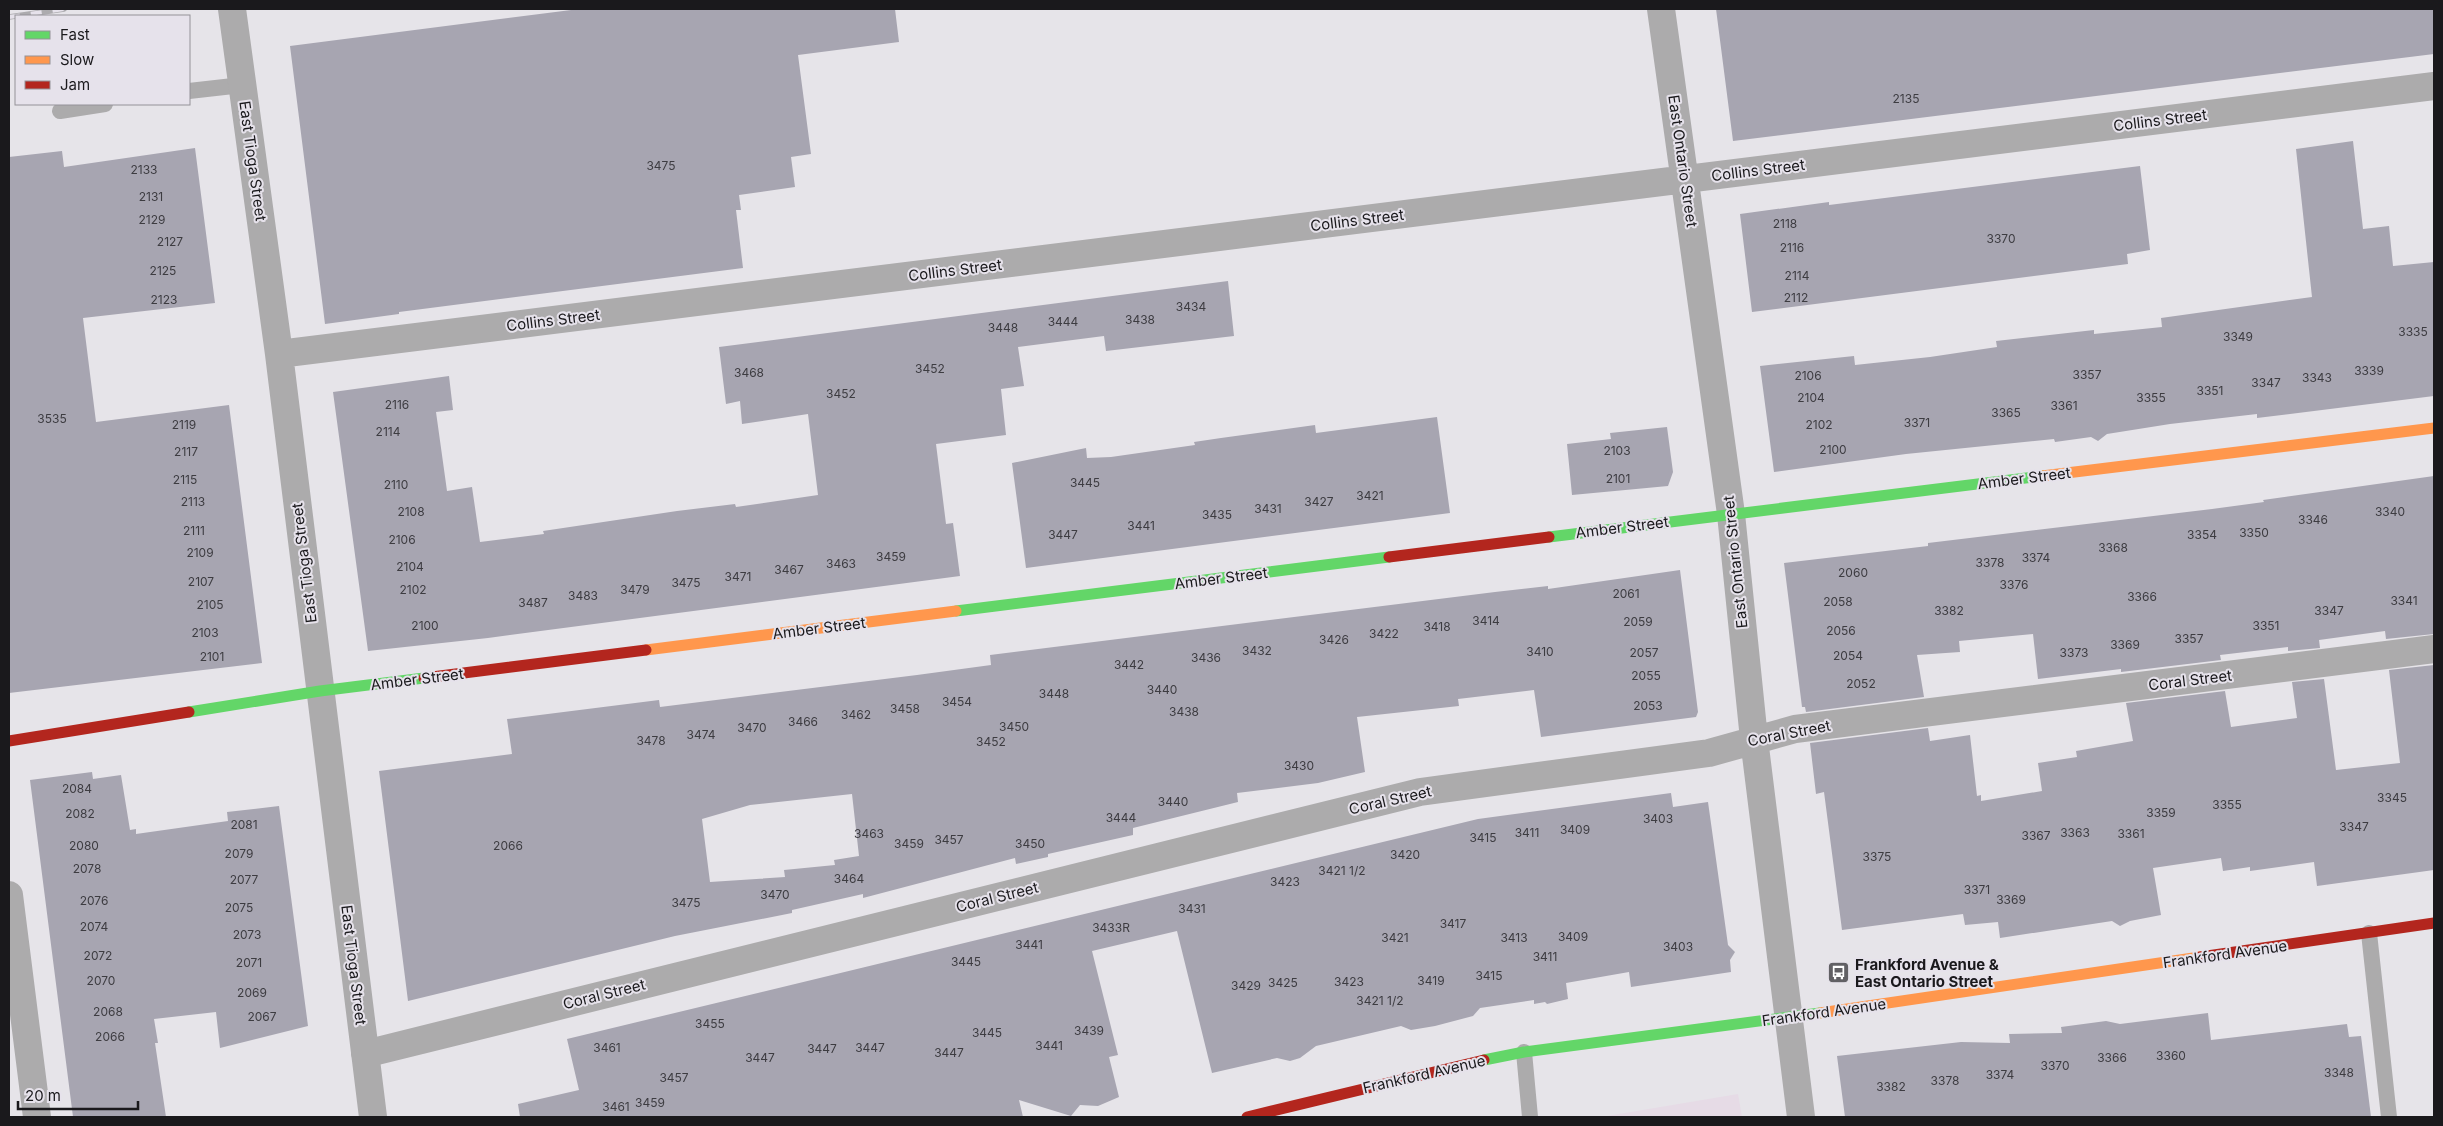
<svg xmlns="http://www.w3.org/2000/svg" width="2443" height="1126" font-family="Inter,sans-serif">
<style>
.education{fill:#e6dbe6}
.building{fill:#a7a5b1;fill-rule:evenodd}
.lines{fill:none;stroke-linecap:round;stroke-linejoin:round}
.lane{stroke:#acabac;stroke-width:16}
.street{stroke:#acabac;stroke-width:28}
.fast{stroke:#63d668;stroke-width:11}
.slow{stroke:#ff974d;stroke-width:11}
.jam{stroke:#b3261e;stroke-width:11}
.rail-casing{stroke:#acabae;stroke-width:5.5}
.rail{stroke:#e6e2eb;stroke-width:4;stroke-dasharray:11;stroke-linecap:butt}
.labels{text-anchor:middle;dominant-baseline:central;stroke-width:4;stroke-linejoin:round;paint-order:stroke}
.number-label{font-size:12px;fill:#3d3c41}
.street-label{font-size:15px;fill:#1a191c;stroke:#e6e2eb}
.poi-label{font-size:15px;font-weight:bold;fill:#1a191c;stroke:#e6e2eb;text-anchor:start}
</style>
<rect width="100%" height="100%" fill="#e6e4e9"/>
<path class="education" d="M1738,1094L1742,1117H1601Z"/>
<path class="building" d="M579,9H895L899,42L798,55L811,154L791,157L795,187L739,195L741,210H736L743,268L399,312V314L325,324L290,46Z
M1716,9H2434V54L1733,141Z
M2353,141L2363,229L2389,226L2393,266L2434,262V396L2257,418V414L2170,424L2107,434L2098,441L2091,437L2055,442L2054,439L1906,454L1774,472L1760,366L1854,356L1855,365L1930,357L1997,347L1996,341L2094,330V334L2162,327L2161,318L2312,297L2296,149Z
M195,148L215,303L83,318L96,422L229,405L262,663L9,693V157L62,151L64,167Z
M2140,166L2150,250L2127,254L2128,264L1752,312L1740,214L1829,202V205Z
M1228,281L1234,336L1106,351L1104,336L1018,347L1024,386L1001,389L1006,435L936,444L946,524L953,523L960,576L488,638L368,651L333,392L449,376L453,410L436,412L447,491L472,487L480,542L544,534L543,531L677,511L735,504L736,507L818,495L808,414L742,424L740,401L726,404L719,347Z
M1437,417L1450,513L1026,568L1012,463L1086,448L1087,458L1111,457L1195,445L1194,442L1221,438L1315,425L1316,433Z
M1667,427L1673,472L1668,486L1572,495L1567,444L1611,439L1610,433Z
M2434,476V634L2386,639L2385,631L2319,640L2320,648L2288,651V647L2220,655L2221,660L2121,672V669L2038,679L2033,634L1959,641L1960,652L1917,655L1924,697L1806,712L1805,707H1802L1784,563L1928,546V543L2212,509L2264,502L2263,500Z
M1680,570L1698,712L1696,717L1541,737L1534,690L1458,699L1459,706L1357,717L1365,772L1318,783L1237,793L1238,802L1133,828V835L1048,854V857L1016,864L1015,858L863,898V894L792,910V913L675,936L408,1001L379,771L512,754L507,719L659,700L660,707L917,675L991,665L990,655L1495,592L1548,586V589ZM852,794L859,856L834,860L835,865L784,870L785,877L710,882L702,819L750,805Z
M2434,665V870L2317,886L2314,862L2250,871V867L2223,871L2221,858L2153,868L2161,915L2130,921L2120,926L2112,921L2000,938L1998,922L1965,925L1963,914L1842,930L1824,792L1816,794L1810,743L1928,728L1930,741L1970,735L1977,796L1981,795V801L2042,791L2038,763L2077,757L2076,751L2133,741L2126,703L2225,691L2231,727L2297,718L2292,682L2324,679L2336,770L2400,763L2389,670Z
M92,772L93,779L121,775L130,830L136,829V834L228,821L227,812L279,806L308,1026L220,1048L216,1012L154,1019L158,1043H155L166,1117H73L30,780Z
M1671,793L1673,807L1708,802L1728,945L1735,952L1730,960L1731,972L1631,987L1629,972L1566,983L1568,999L1547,1004L1545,1002L1534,1004V1000L1480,1008L1473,1016L1435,1026L1411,1030L1401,1026L1316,1046L1300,1058L1290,1061L1277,1058L1212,1073L1177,931L1092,951L1118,1055L1109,1057L1119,1097L1098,1106L1080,1105L1071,1116L1019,1100L1023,1117H520L518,1104L579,1090L567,1039L1478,819Z
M2208,1013L2211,1040L2347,1024L2349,1037L2361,1036L2371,1117H1845L1837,1056L1961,1042L2010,1043L2009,1034L2062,1033L2061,1027L2106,1021L2120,1024Z"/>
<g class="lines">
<path class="lane" d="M189,91L242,85
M60,111L105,104
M2369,933L2389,1117
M1524,1052L1530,1117"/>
<path class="street" d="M232,9L279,354L373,1117
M1661,9L1731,514L1754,739L1801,1117
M279,354L2434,86
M9,895L37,1117
M365,1054L1420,792L1709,753L1795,729L2434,649"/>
<path class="fast" d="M1549,537L2042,476
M956,611L1389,557
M189,712L320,691L424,678
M1484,1060L1524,1052L1820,1013"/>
<path class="slow" d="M2042,476L2434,428
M646,650L956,611
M1820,1013L2200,957"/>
<path class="jam" d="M1389,557L1549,537
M424,678L646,650
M9,741L189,712
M2200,957L2434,923
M1247,1117L1484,1060"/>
<defs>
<path id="rail" d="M9,17L64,9"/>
</defs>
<use href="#rail" class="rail-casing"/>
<use href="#rail" class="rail"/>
</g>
<defs>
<symbol id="bus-square" viewBox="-11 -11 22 22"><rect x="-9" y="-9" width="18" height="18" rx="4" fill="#616064" stroke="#e6e2eb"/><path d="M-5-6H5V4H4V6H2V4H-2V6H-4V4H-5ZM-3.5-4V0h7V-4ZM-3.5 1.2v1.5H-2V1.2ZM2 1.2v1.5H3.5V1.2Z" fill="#fff"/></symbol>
</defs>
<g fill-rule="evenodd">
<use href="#bus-square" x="1826" y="960" width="25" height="25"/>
</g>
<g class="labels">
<g class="number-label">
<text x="1906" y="98">2135</text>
<text x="661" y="165">3475</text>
<text x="144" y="169">2133</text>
<text x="151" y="196">2131</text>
<text x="152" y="219">2129</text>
<text x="1785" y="223">2118</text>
<text x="2001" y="238">3370</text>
<text x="170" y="241">2127</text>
<text x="1792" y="247">2116</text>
<text x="163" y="270">2125</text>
<text x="1797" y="275">2114</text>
<text x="1796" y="297">2112</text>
<text x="164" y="299">2123</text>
<text x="1191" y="306">3434</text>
<text x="1140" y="319">3438</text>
<text x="1063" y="321">3444</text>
<text x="1003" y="327">3448</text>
<text x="2413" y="331">3335</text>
<text x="2238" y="336">3349</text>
<text x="930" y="368">3452</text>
<text x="2369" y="370">3339</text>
<text x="749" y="372">3468</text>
<text x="2087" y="374">3357</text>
<text x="1808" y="375">2106</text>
<text x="2317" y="377">3343</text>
<text x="2266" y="382">3347</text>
<text x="2210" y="390">3351</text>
<text x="841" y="393">3452</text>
<text x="1811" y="397">2104</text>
<text x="2151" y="397">3355</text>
<text x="397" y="404">2116</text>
<text x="2064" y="405">3361</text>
<text x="2006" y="412">3365</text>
<text x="52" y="418">3535</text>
<text x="1917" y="422">3371</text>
<text x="184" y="424">2119</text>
<text x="1819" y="424">2102</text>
<text x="388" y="431">2114</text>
<text x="1833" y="449">2100</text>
<text x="1617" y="450">2103</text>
<text x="186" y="451">2117</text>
<text x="1618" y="478">2101</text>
<text x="185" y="479">2115</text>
<text x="1085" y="482">3445</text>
<text x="396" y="484">2110</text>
<text x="1370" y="495">3421</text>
<text x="193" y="501">2113</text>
<text x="1319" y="501">3427</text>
<text x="1268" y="508">3431</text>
<text x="411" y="511">2108</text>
<text x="2390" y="511">3340</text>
<text x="1217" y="514">3435</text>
<text x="2313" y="519">3346</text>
<text x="1141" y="525">3441</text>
<text x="194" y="530">2111</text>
<text x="2254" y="532">3350</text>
<text x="1063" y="534">3447</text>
<text x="2202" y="534">3354</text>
<text x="402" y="539">2106</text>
<text x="2113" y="547">3368</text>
<text x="200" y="552">2109</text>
<text x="891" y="556">3459</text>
<text x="2036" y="557">3374</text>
<text x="1990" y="562">3378</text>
<text x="841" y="563">3463</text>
<text x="410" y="566">2104</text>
<text x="789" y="569">3467</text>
<text x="1853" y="572">2060</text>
<text x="738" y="576">3471</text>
<text x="201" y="581">2107</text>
<text x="686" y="582">3475</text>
<text x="2014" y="584">3376</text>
<text x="413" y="589">2102</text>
<text x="635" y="589">3479</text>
<text x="1626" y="593">2061</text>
<text x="583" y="595">3483</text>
<text x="2142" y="596">3366</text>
<text x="2404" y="600">3341</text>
<text x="1838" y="601">2058</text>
<text x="533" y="602">3487</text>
<text x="210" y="604">2105</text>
<text x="1949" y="610">3382</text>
<text x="2329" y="610">3347</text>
<text x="1486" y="620">3414</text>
<text x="1638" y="621">2059</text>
<text x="425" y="625">2100</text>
<text x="2266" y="625">3351</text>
<text x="1437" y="626">3418</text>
<text x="1841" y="630">2056</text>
<text x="205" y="632">2103</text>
<text x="1384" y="633">3422</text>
<text x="2189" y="638">3357</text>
<text x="1334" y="639">3426</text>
<text x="2125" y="644">3369</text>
<text x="1257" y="650">3432</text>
<text x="1540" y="651">3410</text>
<text x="1644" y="652">2057</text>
<text x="2074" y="652">3373</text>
<text x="1848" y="655">2054</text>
<text x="212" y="656">2101</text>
<text x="1206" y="657">3436</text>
<text x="1129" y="664">3442</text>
<text x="1646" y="675">2055</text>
<text x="1861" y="683">2052</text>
<text x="1162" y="689">3440</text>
<text x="1054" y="693">3448</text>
<text x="957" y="701">3454</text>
<text x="1648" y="705">2053</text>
<text x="905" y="708">3458</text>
<text x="1184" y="711">3438</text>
<text x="856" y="714">3462</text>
<text x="803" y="721">3466</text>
<text x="1014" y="726">3450</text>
<text x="752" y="727">3470</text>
<text x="701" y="734">3474</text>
<text x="651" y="740">3478</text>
<text x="991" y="741">3452</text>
<text x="1299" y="765">3430</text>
<text x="77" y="788">2084</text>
<text x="2392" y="797">3345</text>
<text x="1173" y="801">3440</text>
<text x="2227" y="804">3355</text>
<text x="2161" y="812">3359</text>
<text x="80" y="813">2082</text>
<text x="1121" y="817">3444</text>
<text x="1658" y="818">3403</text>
<text x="244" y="824">2081</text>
<text x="2354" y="826">3347</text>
<text x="1575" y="829">3409</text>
<text x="1527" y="832">3411</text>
<text x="2075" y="832">3363</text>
<text x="869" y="833">3463</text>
<text x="2131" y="833">3361</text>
<text x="2036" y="835">3367</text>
<text x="1483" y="837">3415</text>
<text x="949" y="839">3457</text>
<text x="909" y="843">3459</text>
<text x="1030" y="843">3450</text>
<text x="84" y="845">2080</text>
<text x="508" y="845">2066</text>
<text x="239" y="853">2079</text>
<text x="1405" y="854">3420</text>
<text x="1877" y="856">3375</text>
<text x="87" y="868">2078</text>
<text x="1342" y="870">3421 1/2</text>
<text x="849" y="878">3464</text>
<text x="244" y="879">2077</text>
<text x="1285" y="881">3423</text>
<text x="1977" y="889">3371</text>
<text x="775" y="894">3470</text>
<text x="2011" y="899">3369</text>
<text x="94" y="900">2076</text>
<text x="686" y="902">3475</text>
<text x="239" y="907">2075</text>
<text x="1192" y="908">3431</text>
<text x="1453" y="923">3417</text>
<text x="94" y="926">2074</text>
<text x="1111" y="927">3433R</text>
<text x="247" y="934">2073</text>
<text x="1573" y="936">3409</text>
<text x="1395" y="937">3421</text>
<text x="1514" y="937">3413</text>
<text x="1029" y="944">3441</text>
<text x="1678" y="946">3403</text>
<text x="98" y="955">2072</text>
<text x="1545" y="956">3411</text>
<text x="966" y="961">3445</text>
<text x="249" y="962">2071</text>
<text x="1489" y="975">3415</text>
<text x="101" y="980">2070</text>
<text x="1431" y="980">3419</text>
<text x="1349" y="981">3423</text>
<text x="1283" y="982">3425</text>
<text x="1246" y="985">3429</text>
<text x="252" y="992">2069</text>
<text x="1380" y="1000">3421 1/2</text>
<text x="108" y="1011">2068</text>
<text x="262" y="1016">2067</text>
<text x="710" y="1023">3455</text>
<text x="1089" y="1030">3439</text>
<text x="987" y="1032">3445</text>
<text x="110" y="1036">2066</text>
<text x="1049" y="1045">3441</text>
<text x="607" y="1047">3461</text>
<text x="870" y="1047">3447</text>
<text x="822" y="1048">3447</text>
<text x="949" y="1052">3447</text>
<text x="2171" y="1055">3360</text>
<text x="760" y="1057">3447</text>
<text x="2112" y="1057">3366</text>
<text x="2055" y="1065">3370</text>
<text x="2339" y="1072">3348</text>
<text x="2000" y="1074">3374</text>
<text x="674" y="1077">3457</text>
<text x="1945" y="1080">3378</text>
<text x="1891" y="1086">3382</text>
<text x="650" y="1102">3459</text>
<text x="616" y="1106">3461</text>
</g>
<g class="street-label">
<text transform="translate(2160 120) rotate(-7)">Collins Street</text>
<text transform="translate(253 161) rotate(82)">East Tioga Street</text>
<text transform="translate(1683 161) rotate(82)">East Ontario Street</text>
<text transform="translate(1758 170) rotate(-7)">Collins Street</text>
<text transform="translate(1357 220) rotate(-7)">Collins Street</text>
<text transform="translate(955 270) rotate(-7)">Collins Street</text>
<text transform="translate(553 320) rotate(-7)">Collins Street</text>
<text transform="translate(2024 478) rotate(-7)">Amber Street</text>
<text transform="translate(1622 527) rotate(-7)">Amber Street</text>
<text transform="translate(1735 562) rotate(-96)">East Ontario Street</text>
<text transform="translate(304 563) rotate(-97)">East Tioga Street</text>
<text transform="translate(1221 578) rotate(-7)">Amber Street</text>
<text transform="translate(819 628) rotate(-7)">Amber Street</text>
<text transform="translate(417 679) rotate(-7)">Amber Street</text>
<text transform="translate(2190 680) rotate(-7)">Coral Street</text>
<text transform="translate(1789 733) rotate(-11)">Coral Street</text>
<text transform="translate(1390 800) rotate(-13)">Coral Street</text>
<text transform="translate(997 897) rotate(-14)">Coral Street</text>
<text transform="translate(2225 954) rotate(-8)">Frankford Avenue</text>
<text transform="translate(354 965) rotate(83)">East Tioga Street</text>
<text transform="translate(604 994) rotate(-14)">Coral Street</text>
<text transform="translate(1824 1012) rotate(-8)">Frankford Avenue</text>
<text transform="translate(1424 1074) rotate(-13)">Frankford Avenue</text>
</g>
<g class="poi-label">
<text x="1855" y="964">Frankford Avenue &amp;<tspan x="1855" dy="17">East Ontario Street</tspan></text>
</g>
</g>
<rect width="2443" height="1126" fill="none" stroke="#1a191c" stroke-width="20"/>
<rect x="15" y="15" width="175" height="90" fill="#e6e2eb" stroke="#949298"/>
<rect x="25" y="31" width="25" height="8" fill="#63d668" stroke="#949298"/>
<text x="60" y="40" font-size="15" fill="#1a191c">Fast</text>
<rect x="25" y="56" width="25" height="8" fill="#ff974d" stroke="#949298"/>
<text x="60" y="65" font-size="15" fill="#1a191c">Slow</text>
<rect x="25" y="81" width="25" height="8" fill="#b3261e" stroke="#949298"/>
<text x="60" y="90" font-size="15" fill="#1a191c">Jam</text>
<path d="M18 1101v8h120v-8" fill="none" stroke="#1a191c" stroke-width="2.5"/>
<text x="25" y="1101" font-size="15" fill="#1a191c" stroke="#e6e2eb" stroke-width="4" paint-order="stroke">20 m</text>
</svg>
